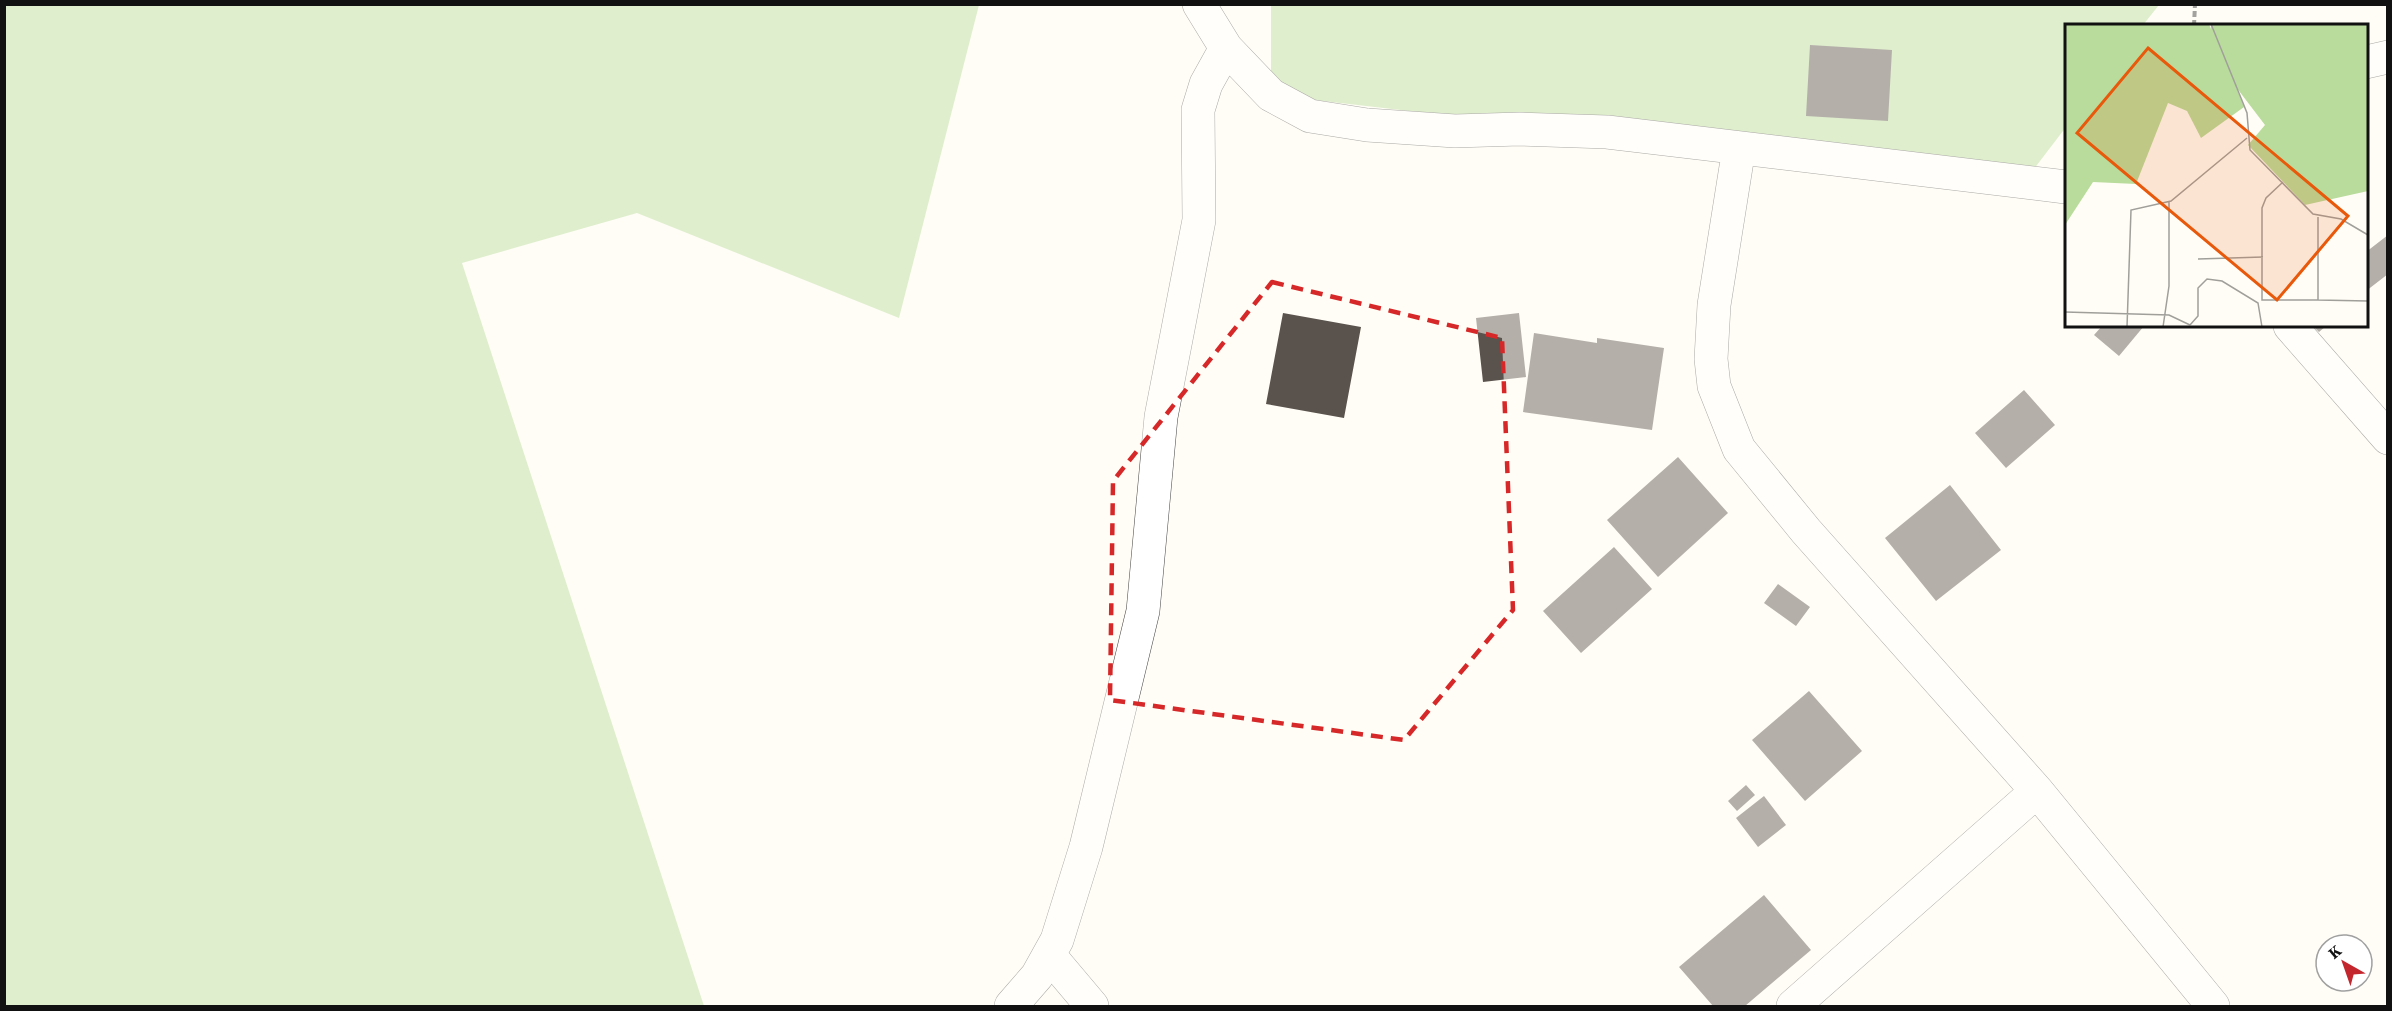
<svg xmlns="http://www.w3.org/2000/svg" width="2392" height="1011" font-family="'Source Serif 4',serif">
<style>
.forest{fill:#b9dc9c}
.building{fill:#5a524d}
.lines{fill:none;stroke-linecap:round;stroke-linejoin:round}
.minor-casing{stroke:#444;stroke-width:34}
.path{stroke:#333;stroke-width:4;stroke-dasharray:6 3;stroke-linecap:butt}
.minor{stroke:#fff;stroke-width:33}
.marked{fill:none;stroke:#d62828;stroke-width:4.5;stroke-dasharray:12 8;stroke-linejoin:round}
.inset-road{fill:none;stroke:#a09f9a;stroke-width:1.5}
.view{fill:#e8590c;fill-opacity:0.15;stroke:#e8590c;stroke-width:3}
.inset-edge{fill:none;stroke:#111;stroke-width:3}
</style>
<rect width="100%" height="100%" fill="#fffdf5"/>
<path class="forest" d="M5,4L979,5L899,318L637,213L462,263L704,1006H5Z
M1271,5H2159L2143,25L2066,26V127L2024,182L1271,95Z"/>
<path class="building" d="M1810,45L1892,50L1888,121L1806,116Z
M2388,235V274L2366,291V252Z
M1283,313L1361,327L1344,418L1266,404Z
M1519,313L1526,377L1483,382L1476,318Z
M2102,326H2144L2119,356L2094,335Z
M2313,326H2326L2319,332Z
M1534,333L1597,343V338L1664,348L1652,430L1523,412Z
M2024,390L2055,425L2006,468L1975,433Z
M1678,457L1728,513L1658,577L1607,520Z
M1950,485L2001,550L1936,601L1885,538Z
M1614,547L1652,589L1581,653L1543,611Z
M1778,584L1810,607L1796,626L1764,603Z
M1809,691L1862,751L1805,801L1752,740Z
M1746,785L1755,795L1737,811L1728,801Z
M1764,796L1786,825L1758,847L1736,818Z
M1764,895L1811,950L1745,1006H1713L1679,967Z"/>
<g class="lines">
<defs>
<path id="minor" d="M1199,4L1226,48L1271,95L1310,116L1367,125L1455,131L1520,129L1607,132L2066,187
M2366,62L2388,57
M1739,148L1714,305L1711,359L1714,386L1739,449L1806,531L2037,791L2213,1006
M2290,326L2388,438
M1049,955L1092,1006
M1011,1006L1037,976L1057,940L1086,847L1143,611L1161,417L1199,220L1198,110L1206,84L1226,48
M1793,1006L2037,791"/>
</defs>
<use href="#minor" class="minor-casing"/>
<path class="path" d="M2194,26L2195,4"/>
<use href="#minor" class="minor"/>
</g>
<path d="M0 0H2392V1011H0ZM1272,282L1502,338L1513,610L1404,740L1110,700L1113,481Z" fill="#fffdf5" fill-opacity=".55" fill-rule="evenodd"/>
<path class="marked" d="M1272,282L1502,338L1513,610L1404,740L1110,700L1113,481Z"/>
<g transform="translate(2065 24)">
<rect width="303" height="303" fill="#fffdf5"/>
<path d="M0,0H144L146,5V0H303V167L240,181L183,121L200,101L171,63L179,83L136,114L122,87L103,79L71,160L28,158L0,201Z" fill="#b9dc9c"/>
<path class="inset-road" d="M146,0L182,89L185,126L248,190L276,195L303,211M218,158L201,174L197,184V276H253M253,193V276L303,277M133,235L198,233M0,288L104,291L125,301M125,301L133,292V264L142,255L157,257L193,279L197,303M62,303L66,186L106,177L182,114M98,303L104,262V177"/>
<path class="view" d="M83,24L283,192L212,276L12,109Z"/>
<rect width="303" height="303" class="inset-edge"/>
</g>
<rect width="2392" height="1011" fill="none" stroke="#111111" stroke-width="12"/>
<g transform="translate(2344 963) rotate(320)"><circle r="28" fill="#ffffff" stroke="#a0a0a0" stroke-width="1.5"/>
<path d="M0-4.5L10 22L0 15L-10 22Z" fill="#c4262e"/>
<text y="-9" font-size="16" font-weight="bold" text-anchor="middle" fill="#111111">K</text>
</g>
</svg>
